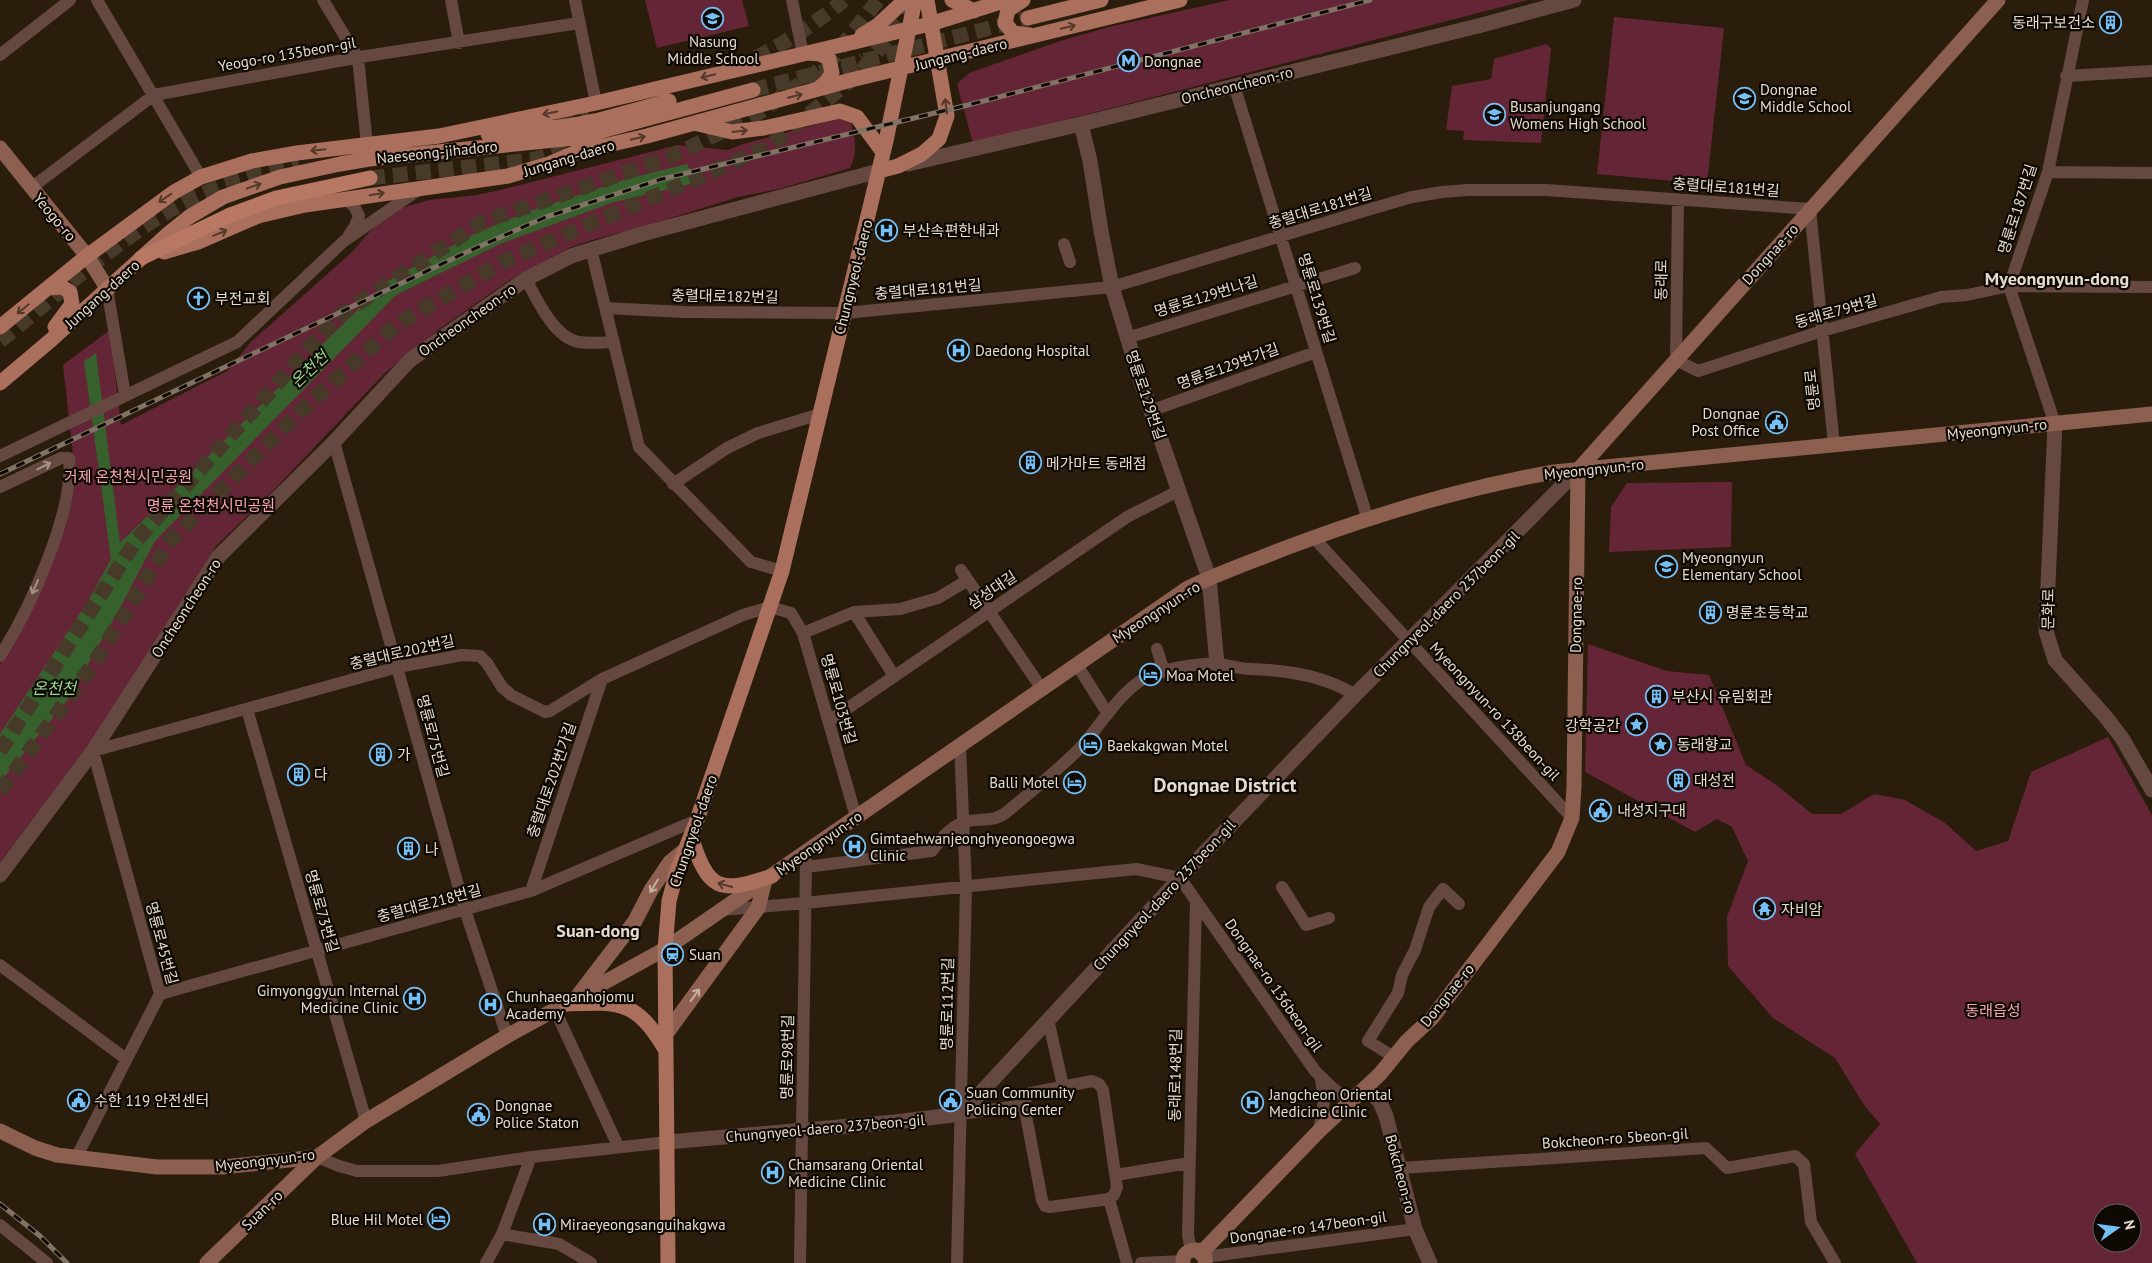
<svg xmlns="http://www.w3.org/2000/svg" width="2152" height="1263" font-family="'PT Sans','Noto Sans KR',sans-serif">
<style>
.green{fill:#642537;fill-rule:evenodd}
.water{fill:#37612c}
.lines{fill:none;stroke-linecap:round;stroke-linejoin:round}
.primary-tunnel{stroke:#473a29;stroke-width:15;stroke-dasharray:15 8;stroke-linecap:butt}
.trunk-tunnel{stroke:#473a29;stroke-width:15;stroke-dasharray:15 8;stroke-linecap:butt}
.minor{stroke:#654940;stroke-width:12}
.tertiary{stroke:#654940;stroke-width:15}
.secondary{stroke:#8c5f50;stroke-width:15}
.primary{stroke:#aa705d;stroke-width:15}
.trunk{stroke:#b87863;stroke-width:15}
.rail-casing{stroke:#807365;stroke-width:5}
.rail{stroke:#0e0903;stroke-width:3;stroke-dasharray:9;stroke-linecap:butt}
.oneway{stroke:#54372b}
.oneway2{stroke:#a59288}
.oneway3{stroke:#c6b0a3}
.labels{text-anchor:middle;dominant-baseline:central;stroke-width:4.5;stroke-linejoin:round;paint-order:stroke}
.poi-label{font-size:15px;fill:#e5dbd0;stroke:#0e0903;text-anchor:start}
.street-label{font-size:15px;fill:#e5dbd0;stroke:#0e0903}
.park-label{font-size:15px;fill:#f6a4b6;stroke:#0e0903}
.water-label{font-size:16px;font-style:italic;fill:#9ad98b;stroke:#0e0903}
.quarter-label{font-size:18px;font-weight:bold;fill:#e5dbd0;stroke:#0e0903}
.district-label{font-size:20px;font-weight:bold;fill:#e5dbd0;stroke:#0e0903}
</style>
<rect width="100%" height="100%" fill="#2b1d0b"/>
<path class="green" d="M645,0H742L749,26L657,48Z
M1230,0H1528L973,144L957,84L969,73L1060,41L1109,27Z
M1614,17L1724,28L1707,184L1597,174Z
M1546,44L1551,48L1541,143L1463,140L1464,131L1446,130L1452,86L1491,79L1494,59Z
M840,118L851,123C855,138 858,153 850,168L779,189L738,197L652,224L592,240L569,248L510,280L442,327L406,355L384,374L270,494L216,546L93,739L0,862V664L19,636L53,557L65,526L76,482L63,365L110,330L121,425L227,371L252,341L352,252L378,222L395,210L429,200L477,195L504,189L678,145L728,150L743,144Z
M1732,482L1731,547L1609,552L1611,507L1627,483Z
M1588,644L1667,671L1709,675L1746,765L1778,786L1812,814H1841L1874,794L1905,800L1945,823L1976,851L2008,841L2031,772L2108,737L2152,815V1263H1917L1855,1154L1880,1124L1864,1105L1835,1058L1773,1018L1728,966L1727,917L1748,861L1732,827L1717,819L1695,832L1585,772ZM2102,1213H2132V1243H2102Z"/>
<path class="water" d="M687,164L693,175L694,183L611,203L500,244L396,295L155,541L121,606L69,698L0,782V734L87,603L111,559L84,361L96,353L120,543L386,282L472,235L527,212L627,179Z"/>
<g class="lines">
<path class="primary-tunnel" d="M753,90L1028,18"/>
<path class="trunk-tunnel" d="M735,67C775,50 810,28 844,0
M821,79L853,68L864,60
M536,125L588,111
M370,178L531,160L571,150
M0,341C55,297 115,241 176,207C214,186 256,173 299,166
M0,751L135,542L337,317L482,222L668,158L754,116L828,64L878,0
M0,791L95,662L170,541L302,410L396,325L505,261L768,147L860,73L910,10L914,1"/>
<path class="minor" d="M97,0L201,177
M323,0L358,58L367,145
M451,0L459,43
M575,0L596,103
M792,0L803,54
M0,55L70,0
M2066,76L2152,71
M1234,85L1368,520
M2048,172L2152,173
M31,188L154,95L360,57L579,23
M345,199L354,206L359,216L355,226L349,235
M1678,199L1676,360L1698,371L1822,331L1941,297L1967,295L2009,286L2152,287
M1064,244L1070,262
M591,249L639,447L751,562L782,571
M526,279C536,298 554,338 579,342C590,344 603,342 614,342
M107,288L125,395
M606,308L684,312L845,313L1112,287L1364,211L1412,197L1442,192L1468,190H1546L1810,209L1834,445
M1127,338L1355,268
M1150,411L1316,352
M2055,424L2009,286L2048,172L2083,0
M334,442L465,910L507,1036
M0,456L237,342L344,241L418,190
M673,484L727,448L758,433L820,414
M0,487L61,458H69C75,510 29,611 0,656
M1314,538L1572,818
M961,570L1042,689
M854,612L894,676
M803,633L854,612L900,609L938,598L968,580
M1157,649L1164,672
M1077,665L1108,714
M247,709L366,1121
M829,721L1127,517L1178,491
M806,867L932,851C941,839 948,829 962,823C978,816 992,825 1008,811C1032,791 1057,771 1079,749C1102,725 1121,687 1153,674C1169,668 1200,663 1216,664C1227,664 1238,669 1250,669C1284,670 1326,676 1355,695
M1282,887L1306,925L1329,918
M531,891L602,679
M722,910L805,903L1136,869L1180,878L1315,1071L1334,1089L1352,1102
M0,965L126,1059
M160,994L531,891L697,820
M555,1010L618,1146
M1048,1019L1063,1086
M1394,1057L1368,1041L1398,993L1402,975L1415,950L1429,907L1443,889L1459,904
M1092,1081L1099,1084L1103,1090L1117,1187L1114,1195L1109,1199L1050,1207L1045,1206L1042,1200L1024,1105L1026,1098L1031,1093Z
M961,1114L1024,1105
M1319,1131L1324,1101L1321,1079
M317,1157L339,1166L357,1171H438L531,1157L668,1142
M76,1158L160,994L93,751L398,667L462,655L480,656L487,663L502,687L511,695L545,712L550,711L602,679L743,615L770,607L791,613L803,633L856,817
M1400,1168L1706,1148L1727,1168L1795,1156L1804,1164L1811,1222L1835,1263
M1116,1175L1189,1163
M1109,1199L1127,1263
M0,1225L47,1263
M502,1234L559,1244L591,1263
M1191,1250L1188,1235L1196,901
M1205,1257L1415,1229
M486,1263L502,1234L531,1157
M800,1263L806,861
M957,1263L966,887L960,746
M1141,1263L1183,1261"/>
<path class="tertiary" d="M1081,124L1090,161L1101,231L1112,287L1140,379L1209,578L1217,664
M908,164L1081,124L1482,25L1574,0
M2055,424L2046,631L2055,660L2105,716L2122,738L2152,790
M0,875L93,751L218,557L334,442L410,360L526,279L571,256L642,234L879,171
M1367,1087L1380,1102L1386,1116L1415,1229L1430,1263
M668,1142L895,1122L961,1114L1180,878L1355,695L1578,470"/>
<path class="secondary" d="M0,148L87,256L107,288
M579,994L635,921L651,890L670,862L686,849
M666,1034L758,908L765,880
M0,1131L35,1148L57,1155L157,1167H223L317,1157L366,1121L507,1036L665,949L1188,588C1219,573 1251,562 1283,549C1370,516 1462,488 1554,472L2152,414
M1202,1252L1319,1131L1380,1074L1407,1041L1432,1018L1558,852L1572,818L1574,787L1578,470L1998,0
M207,1263L317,1157
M1183,1263C1182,1254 1188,1250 1197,1250L1205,1257V1263"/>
<path class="primary" d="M952,0L974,11
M1023,0L1008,10L1005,23L1013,33L1030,35
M1028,18L1101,0
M862,35L878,25L905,0
M809,53L820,54L829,59L832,73L827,81L818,89
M694,123L732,132L764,128L840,111L857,117L883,152
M488,134L568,126L599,120L669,101
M879,171L898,166L922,154L939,139L947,116L927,0
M164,252L198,242L258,216L305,205L508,176L549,164L577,152L647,136L851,80L1180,0
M48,288L62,287L70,292L72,304L55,327
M0,327L87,256L174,192L201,177L252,161L297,153L439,136L596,103L930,24L1007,0
M0,383L51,340L169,233L189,217L223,197L280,177L340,164L369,159L575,138L753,90
M691,836C708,891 719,894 772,876
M567,1004C619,1002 636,1000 665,1049
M668,1263L665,949L669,901L677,871L697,820L782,571L886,141L915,0"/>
<path class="trunk" d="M141,258L230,215L276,198L370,178"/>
<defs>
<path id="rail" d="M0,474L467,252L546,217L662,179L972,104L1370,0
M0,1204L40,1236L67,1263"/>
</defs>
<use href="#rail" class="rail-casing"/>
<use href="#rail" class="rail"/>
</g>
<defs><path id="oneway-shaft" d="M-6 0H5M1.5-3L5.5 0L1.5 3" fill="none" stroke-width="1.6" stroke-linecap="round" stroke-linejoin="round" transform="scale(1.25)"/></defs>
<g class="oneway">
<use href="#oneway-shaft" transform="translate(1068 27) rotate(-14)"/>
<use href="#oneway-shaft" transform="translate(708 76) rotate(167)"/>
<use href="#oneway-shaft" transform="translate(795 96) rotate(-14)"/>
<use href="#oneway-shaft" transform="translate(946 106) rotate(-97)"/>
<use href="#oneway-shaft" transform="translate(550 113) rotate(168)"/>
<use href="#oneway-shaft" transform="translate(740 131) rotate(-7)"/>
<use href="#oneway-shaft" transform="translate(638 138) rotate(-13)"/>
<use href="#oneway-shaft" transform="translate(318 150) rotate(174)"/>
<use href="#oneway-shaft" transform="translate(254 186) rotate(-19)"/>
<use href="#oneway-shaft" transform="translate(377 194) rotate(-9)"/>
<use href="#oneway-shaft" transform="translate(165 198) rotate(146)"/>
<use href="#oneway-shaft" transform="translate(220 233) rotate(-23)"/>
<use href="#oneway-shaft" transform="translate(23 309) rotate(141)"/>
<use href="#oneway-shaft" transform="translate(725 885) rotate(-165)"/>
</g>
<g class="oneway2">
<use href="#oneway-shaft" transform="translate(44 466) rotate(-26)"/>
<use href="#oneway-shaft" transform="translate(35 587) rotate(114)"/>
</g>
<g class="oneway3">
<use href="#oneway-shaft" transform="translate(654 886) rotate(121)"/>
<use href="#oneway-shaft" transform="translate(695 995) rotate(-54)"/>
</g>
<defs>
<symbol id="school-ring" viewBox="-11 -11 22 22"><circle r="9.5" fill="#0e0903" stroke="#74c0f6" stroke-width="1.5"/><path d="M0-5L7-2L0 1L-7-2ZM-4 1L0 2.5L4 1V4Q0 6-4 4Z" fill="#74c0f6"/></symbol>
<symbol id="building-ring" viewBox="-11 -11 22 22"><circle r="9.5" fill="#0e0903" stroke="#74c0f6" stroke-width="1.5"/><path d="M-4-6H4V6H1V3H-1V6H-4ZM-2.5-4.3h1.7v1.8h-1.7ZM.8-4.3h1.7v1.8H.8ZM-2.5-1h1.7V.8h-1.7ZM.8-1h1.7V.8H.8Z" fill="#74c0f6"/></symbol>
<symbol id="metro-ring" viewBox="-11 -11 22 22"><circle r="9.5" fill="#0e0903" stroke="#74c0f6" stroke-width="1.5"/><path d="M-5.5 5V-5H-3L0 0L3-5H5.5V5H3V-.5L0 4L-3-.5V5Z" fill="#74c0f6"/></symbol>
<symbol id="hospital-ring" viewBox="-11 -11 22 22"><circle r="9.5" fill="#0e0903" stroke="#74c0f6" stroke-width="1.5"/><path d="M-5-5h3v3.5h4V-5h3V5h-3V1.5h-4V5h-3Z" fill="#74c0f6"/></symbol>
<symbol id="church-ring" viewBox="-11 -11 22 22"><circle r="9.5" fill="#0e0903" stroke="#74c0f6" stroke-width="1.5"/><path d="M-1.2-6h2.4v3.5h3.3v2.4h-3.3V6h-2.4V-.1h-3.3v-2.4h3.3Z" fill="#74c0f6"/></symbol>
<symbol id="civic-ring" viewBox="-11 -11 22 22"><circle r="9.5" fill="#0e0903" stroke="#74c0f6" stroke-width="1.5"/><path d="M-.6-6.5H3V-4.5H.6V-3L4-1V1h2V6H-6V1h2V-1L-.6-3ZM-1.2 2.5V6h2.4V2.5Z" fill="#74c0f6"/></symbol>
<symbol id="hotel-ring" viewBox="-11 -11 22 22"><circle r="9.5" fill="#0e0903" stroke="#74c0f6" stroke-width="1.5"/><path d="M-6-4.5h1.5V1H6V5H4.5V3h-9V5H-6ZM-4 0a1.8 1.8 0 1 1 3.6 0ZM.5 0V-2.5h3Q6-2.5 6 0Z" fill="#74c0f6"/></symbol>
<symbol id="sight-ring" viewBox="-11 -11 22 22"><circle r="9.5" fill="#0e0903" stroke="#74c0f6" stroke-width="1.5"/><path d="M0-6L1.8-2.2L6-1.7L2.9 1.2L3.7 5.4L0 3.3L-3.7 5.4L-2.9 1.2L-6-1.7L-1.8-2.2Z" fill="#74c0f6"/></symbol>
<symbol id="temple-ring" viewBox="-11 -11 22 22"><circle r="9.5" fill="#0e0903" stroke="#74c0f6" stroke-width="1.5"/><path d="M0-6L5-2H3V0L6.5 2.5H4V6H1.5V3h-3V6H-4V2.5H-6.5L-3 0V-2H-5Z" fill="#74c0f6"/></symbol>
<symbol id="station-ring" viewBox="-11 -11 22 22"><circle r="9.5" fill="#0e0903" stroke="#74c0f6" stroke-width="1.5"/><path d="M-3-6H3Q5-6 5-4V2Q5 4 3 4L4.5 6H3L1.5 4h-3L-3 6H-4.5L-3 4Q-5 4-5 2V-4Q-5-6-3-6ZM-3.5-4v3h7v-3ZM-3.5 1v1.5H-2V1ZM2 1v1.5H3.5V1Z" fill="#74c0f6"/></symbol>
</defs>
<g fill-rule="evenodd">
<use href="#school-ring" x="700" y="6" width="25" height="25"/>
<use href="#building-ring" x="2098" y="10" width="25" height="25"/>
<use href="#metro-ring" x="1116" y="48" width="25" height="25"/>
<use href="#school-ring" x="1732" y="86" width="25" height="25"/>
<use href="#school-ring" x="1482" y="102" width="25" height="25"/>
<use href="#hospital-ring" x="874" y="218" width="25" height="25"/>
<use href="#church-ring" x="186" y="286" width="25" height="25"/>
<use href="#hospital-ring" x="946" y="338" width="25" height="25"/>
<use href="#civic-ring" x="1764" y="410" width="25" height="25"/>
<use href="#building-ring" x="1018" y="450" width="25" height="25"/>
<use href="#school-ring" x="1654" y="554" width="25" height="25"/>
<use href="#building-ring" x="1698" y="600" width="25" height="25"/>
<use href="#hotel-ring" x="1138" y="662" width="25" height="25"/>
<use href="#building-ring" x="1644" y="684" width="25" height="25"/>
<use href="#sight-ring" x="1624" y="712" width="25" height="25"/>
<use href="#sight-ring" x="1648" y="732" width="25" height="25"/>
<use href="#hotel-ring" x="1078" y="732" width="25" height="25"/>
<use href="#building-ring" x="368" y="742" width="25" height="25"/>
<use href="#building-ring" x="286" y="762" width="25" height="25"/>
<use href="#building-ring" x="1666" y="768" width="25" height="25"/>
<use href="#hotel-ring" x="1062" y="770" width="25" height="25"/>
<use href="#civic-ring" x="1588" y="798" width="25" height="25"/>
<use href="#hospital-ring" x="842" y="834" width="25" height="25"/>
<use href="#building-ring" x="396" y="836" width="25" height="25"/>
<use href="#temple-ring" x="1752" y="896" width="25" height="25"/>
<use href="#station-ring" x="660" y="942" width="25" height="25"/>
<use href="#hospital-ring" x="402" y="986" width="25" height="25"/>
<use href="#hospital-ring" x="478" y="992" width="25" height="25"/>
<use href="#civic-ring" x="66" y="1088" width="25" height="25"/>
<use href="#civic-ring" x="938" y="1088" width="25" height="25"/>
<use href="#hospital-ring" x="1240" y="1090" width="25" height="25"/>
<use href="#civic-ring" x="466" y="1102" width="25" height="25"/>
<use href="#hospital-ring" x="760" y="1160" width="25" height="25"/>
<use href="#hotel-ring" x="426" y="1206" width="25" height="25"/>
<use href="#hospital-ring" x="532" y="1212" width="25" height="25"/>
</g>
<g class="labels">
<g class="poi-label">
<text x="2095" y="22" text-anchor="end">동래구보건소</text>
<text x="713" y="41" text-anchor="middle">Nasung<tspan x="713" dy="17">Middle School</tspan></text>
<text x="1144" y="61">Dongnae</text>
<text x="1760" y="89">Dongnae<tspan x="1760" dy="17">Middle School</tspan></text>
<text x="1510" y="106">Busanjungang<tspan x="1510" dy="17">Womens High School</tspan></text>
<text x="903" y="230">부산속편한내과</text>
<text x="215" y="298">부전교회</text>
<text x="975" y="350">Daedong Hospital</text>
<text x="1760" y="413" text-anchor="end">Dongnae<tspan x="1760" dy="17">Post Office</tspan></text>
<text x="1046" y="463">메가마트 동래점</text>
<text x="1682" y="557">Myeongnyun<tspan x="1682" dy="17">Elementary School</tspan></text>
<text x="1726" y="612">명륜초등학교</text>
<text x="1166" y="675">Moa Motel</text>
<text x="1672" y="696">부산시 유림회관</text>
<text x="1620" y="725" text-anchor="end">강학공간</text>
<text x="1677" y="744">동래향교</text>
<text x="1107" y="745">Baekakgwan Motel</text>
<text x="397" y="754">가</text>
<text x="314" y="774">다</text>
<text x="1694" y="780">대성전</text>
<text x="1059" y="782" text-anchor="end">Balli Motel</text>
<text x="1617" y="810">내성지구대</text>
<text x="870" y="838">Gimtaehwanjeonghyeongoegwa<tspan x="870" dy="17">Clinic</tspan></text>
<text x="425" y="849">나</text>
<text x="1781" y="909">자비암</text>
<text x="689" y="954">Suan</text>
<text x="399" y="990" text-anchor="end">Gimyonggyun Internal<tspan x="399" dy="17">Medicine Clinic</tspan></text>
<text x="506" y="996">Chunhaeganhojomu<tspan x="506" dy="17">Academy</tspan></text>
<text x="966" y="1092">Suan Community<tspan x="966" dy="17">Policing Center</tspan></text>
<text x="1269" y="1094">Jangcheon Oriental<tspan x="1269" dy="17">Medicine Clinic</tspan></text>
<text x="94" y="1100">수한 119 안전센터</text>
<text x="495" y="1105">Dongnae<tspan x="495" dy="17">Police Staton</tspan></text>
<text x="788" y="1164">Chamsarang Oriental<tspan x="788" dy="17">Medicine Clinic</tspan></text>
<text x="423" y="1219" text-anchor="end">Blue Hil Motel</text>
<text x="560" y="1224">Miraeyeongsanguihakgwa</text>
</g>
<g class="street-label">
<text transform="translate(287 54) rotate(-10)">Yeogo-ro 135beon-gil</text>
<text transform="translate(961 54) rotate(-14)">Jungang-daero</text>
<text transform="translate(1237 85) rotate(-14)">Oncheoncheon-ro</text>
<text transform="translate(437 152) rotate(-6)">Naeseong-jihadoro</text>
<text transform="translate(569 158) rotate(-17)">Jungang-daero</text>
<text transform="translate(1726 187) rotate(4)">충렬대로181번길</text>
<text transform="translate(1320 208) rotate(-17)">충렬대로181번길</text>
<text transform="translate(2017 209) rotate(-72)">명륜로187번길</text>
<text transform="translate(55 217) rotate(50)">Yeogo-ro</text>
<text transform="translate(1770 254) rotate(-48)">Dongnae-ro</text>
<text transform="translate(853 277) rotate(-76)">Chungnyeol-daero</text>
<text transform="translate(1661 280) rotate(-89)">동래로</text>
<text transform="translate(928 289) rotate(-5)">충렬대로181번길</text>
<text transform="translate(102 294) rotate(-42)">Jungang-daero</text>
<text transform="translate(725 296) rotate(1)">충렬대로182번길</text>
<text transform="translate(1206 296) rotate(-17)">명륜로129번나길</text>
<text transform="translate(1317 298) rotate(73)">명륜로139번길</text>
<text transform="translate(1836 311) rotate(-16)">동래로79번길</text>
<text transform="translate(467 320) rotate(-35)">Oncheoncheon-ro</text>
<text transform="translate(1228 366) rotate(-20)">명륜로129번가길</text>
<text transform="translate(1812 390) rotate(-96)">명륜로</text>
<text transform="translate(1146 395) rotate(71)">명륜로129번길</text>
<text transform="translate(1997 429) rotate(-6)">Myeongnyun-ro</text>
<text transform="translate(1594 469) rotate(-6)">Myeongnyun-ro</text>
<text transform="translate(992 590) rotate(-34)">삼성대길</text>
<text transform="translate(1446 604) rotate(-45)">Chungnyeol-daero 237beon-gil</text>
<text transform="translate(186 608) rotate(-57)">Oncheoncheon-ro</text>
<text transform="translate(2048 609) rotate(-89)">문화로</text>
<text transform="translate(1156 612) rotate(-33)">Myeongnyun-ro</text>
<text transform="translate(1576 615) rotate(-89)">Dongnae-ro</text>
<text transform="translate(402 652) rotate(-13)">충렬대로202번길</text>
<text transform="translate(839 699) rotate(74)">명륜로103번길</text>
<text transform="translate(1495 711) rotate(47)">Myeongnyun-ro 138beon-gil</text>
<text transform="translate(433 736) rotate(75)">명륜로75번길</text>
<text transform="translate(551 780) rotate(-71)">충렬대로202번가길</text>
<text transform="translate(693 831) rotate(-71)">Chungnyeol-daero</text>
<text transform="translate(819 843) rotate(-35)">Myeongnyun-ro</text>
<text transform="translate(1164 895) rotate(-47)">Chungnyeol-daero 237beon-gil</text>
<text transform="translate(429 903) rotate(-15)">충렬대로218번길</text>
<text transform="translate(322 911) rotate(74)">명륜로73번길</text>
<text transform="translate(162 943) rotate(75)">명륜로45번길</text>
<text transform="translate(1274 985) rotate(55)">Dongnae-ro 136beon-gil</text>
<text transform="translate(1447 995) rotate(-51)">Dongnae-ro</text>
<text transform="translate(947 1004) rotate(-89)">명륜로112번길</text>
<text transform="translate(787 1057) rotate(-89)">명륜로98번길</text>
<text transform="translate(1175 1075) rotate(-89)">동래로148번길</text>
<text transform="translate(825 1128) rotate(-5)">Chungnyeol-daero 237beon-gil</text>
<text transform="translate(1615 1138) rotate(-4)">Bokcheon-ro 5beon-gil</text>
<text transform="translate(265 1160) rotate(-7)">Myeongnyun-ro</text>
<text transform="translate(1401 1174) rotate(75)">Bokcheon-ro</text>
<text transform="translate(262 1210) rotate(-44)">Suan-ro</text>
<text transform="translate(1308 1227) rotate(-8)">Dongnae-ro 147beon-gil</text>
</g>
<g class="park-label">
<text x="128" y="476">거제 온천천시민공원</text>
<text x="211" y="505">명륜 온천천시민공원</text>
<text x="1993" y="1010">동래읍성</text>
</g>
<g class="water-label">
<text transform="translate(309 369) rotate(-43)">온천천</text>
<text x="54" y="688">온천천</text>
</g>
<g class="quarter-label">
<text x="2057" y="278">Myeongnyun-dong</text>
<text x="598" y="930">Suan-dong</text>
</g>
<g class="district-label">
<text x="1225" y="785">Dongnae District</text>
</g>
</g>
<g transform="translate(2117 1228) rotate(76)"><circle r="24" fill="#0e0903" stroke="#645d55"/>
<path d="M0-4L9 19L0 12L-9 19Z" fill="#74c0f6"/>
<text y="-8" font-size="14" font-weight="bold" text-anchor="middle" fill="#e5dbd0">N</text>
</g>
</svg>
